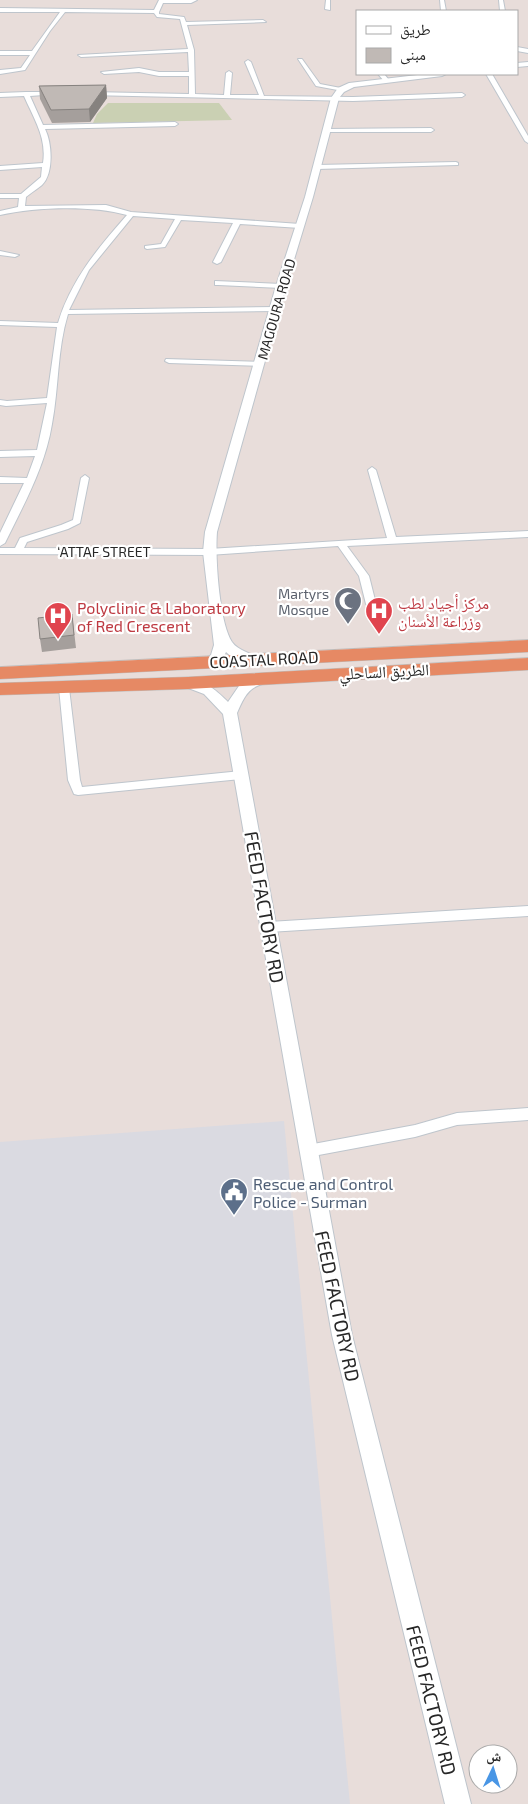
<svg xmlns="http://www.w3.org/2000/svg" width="528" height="1804" font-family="'Exo 2','Noto Naskh Arabic',sans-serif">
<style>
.industrial{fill:#dadae1}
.cemetery{fill:#cad0b3}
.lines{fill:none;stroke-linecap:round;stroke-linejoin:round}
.minor-casing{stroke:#bec5cc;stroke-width:2}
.tertiary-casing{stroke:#bec5cc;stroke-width:2}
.trunk-casing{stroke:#bebebe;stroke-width:1}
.minor{fill:#fff;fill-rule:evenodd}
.tertiary{fill:#fff;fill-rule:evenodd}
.trunk{fill:#e68964;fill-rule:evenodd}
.wall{fill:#a59f9c}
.shaded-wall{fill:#86827f}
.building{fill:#c0b9b5;stroke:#86827f}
.labels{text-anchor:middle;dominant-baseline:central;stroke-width:4.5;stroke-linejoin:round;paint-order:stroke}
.far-street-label{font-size:14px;fill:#272727;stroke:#fff}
.far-worship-label{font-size:14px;fill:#5b616d;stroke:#fff;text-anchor:end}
.health-label{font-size:16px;fill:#be3a42;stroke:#fff;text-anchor:start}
.street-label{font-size:16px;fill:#272727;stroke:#fff}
.service-label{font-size:16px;fill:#4e5e75;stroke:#fff;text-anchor:start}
.near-street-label{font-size:19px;fill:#272727;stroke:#fff}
</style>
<rect width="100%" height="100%" fill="#e8ddda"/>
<path class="industrial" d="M284,1121L350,1804H0V1142Z"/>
<path class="cemetery" d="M108,103H219L232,120L93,123L97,114Z"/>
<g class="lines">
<defs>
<path id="minor" d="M159,0H197L191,3H163L159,12V14L184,17L186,22L263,20L266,22L187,25L194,50L195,94L224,95L226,73L229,71L232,73L230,95H259L245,62L248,60L251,62L264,96L353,97L462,93L465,95L462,97L353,101L88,95L90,92L189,94V76H159L139,72L104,74L101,72L139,68L159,72H189L188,52L81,57L78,55L188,49L180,19L157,17L154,13L65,12L50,31L25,70L0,74V70L21,68L30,55H0V51H32L60,12H0V8L154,10Z
M326,0H330V10L325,9Z
M440,0H444L446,11H441Z
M499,0H503L505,11H500Z
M517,47L528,49V53L517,51Z
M298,59H302L320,84L346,89L343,91L316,86Z
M378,74H384L389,80L384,81Z
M486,74H492L528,136V143L525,141Z
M26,92H55L58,94L30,96L43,125L175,122L178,124L175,126L45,129C52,143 54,173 42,185C37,189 31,193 26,197L25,206L106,205L131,212L300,224L303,226L300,228L240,224L221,262L217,264L213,262L233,223L181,220L165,247L147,249L145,248V246L161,244L175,219L133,216L89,270L69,310L276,307L280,309L276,311L68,314C57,350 59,387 52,424C45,467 24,504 5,543L0,546V533L24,483H0V477L27,478L35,456L0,457V451L37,450L47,403L6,406L0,405V400L7,401L47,398L57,327L0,325V321L58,323C71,280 98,248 127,215C92,205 35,207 0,215V211L18,207L19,198H0V194H21L41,177L42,167L0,170V166L43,163C47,138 34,119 24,96L0,97V93Z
M327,129L431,128L434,130L431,132H325Z
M456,162L458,163V165L317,169L314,167L317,165Z
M0,251L19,255L15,257L0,255Z
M215,281L281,284L285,286L281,288L218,285H215Z
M166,359L260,362L264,364L260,366L169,363L165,361Z
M372,467L376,470L396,537L528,531V537L347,546L369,576L376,604L371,607L366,604L359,576L338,546L209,555L0,554V548H15L20,538L61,525L73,520L81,478L85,475L89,478L80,523L68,529L27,542L24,548L209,549L387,538L368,470Z
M64,685L69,688L80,780L82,787L241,771L247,775L241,779L78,795L74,794L68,780L59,688Z
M528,906V916L269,932L265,930L263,927L265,924L269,922Z
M528,1108V1120L457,1125L415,1137L308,1157L303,1156L301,1151L303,1146L308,1145L415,1125L457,1113Z"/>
<path id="tertiary" d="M528,62V66L517,67V63Z
M426,74H446L442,76L354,87L344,92L339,98L313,197L286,286L217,532C215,556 219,622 232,642C239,652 252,652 257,659L255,662C244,665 233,659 226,652L222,660L210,665L205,664L203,661L211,655L214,645L203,552L205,532L276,286L305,197L331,98L338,88L349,83Z
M265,674L270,675L272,678C268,683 263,683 257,686C246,691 242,702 237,713L352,1335L471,1804H445L332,1335L223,714L204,694L183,686L181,683L183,680C200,675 217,691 228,702L241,683Z"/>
<path id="trunk" d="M528,640V652L0,679V667Z
M528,658V670L188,689L0,695V683L188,677Z"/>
</defs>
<use href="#minor" class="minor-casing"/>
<use href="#tertiary" class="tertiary-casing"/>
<use href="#trunk" class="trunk-casing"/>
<use href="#minor" class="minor"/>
<use href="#tertiary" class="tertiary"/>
<use href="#trunk" class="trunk"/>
</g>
<path class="wall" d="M106,85L107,98L90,122L52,123L40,99L39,86Z
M72,614L76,648L42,652L40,639Z"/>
<path class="shaded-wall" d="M106,85L107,98L90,122L89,109Z"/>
<path class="building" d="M106,85L89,109L51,110L39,86Z
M72,614L74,635L40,639L38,618Z"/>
<defs>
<symbol id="mosque-pin" viewBox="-11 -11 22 30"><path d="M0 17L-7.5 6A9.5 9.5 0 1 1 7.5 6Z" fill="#6b7280" stroke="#fff"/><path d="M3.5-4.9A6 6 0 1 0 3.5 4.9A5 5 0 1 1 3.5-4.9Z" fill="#fff"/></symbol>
<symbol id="hospital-pin" viewBox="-11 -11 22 30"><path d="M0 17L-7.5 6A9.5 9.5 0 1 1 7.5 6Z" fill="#e0444e" stroke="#fff"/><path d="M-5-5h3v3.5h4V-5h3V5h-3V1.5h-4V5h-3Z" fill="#fff"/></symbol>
<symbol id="civic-pin" viewBox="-11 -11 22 30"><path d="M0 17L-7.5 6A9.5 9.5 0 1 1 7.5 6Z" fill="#5c6f8a" stroke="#fff"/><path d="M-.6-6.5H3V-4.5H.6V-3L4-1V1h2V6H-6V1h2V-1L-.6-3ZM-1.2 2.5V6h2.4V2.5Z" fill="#fff"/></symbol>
</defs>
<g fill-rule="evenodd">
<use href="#mosque-pin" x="332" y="585" width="32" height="43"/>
<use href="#hospital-pin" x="363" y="595" width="32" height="43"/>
<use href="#hospital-pin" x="42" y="600" width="32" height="43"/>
<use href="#civic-pin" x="218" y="1176" width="32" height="43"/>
</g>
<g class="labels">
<g class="far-street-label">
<text transform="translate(276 309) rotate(-74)">MAGOURA ROAD</text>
<text x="104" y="551">‘ATTAF STREET</text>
</g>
<g class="far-worship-label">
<text x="329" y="593">Martyrs<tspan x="329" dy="16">Mosque</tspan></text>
</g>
<g class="health-label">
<text x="398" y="602">مركز أجياد لطب<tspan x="398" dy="18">وزراعة الأسنان</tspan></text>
<text x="77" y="607">Polyclinic &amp; Laboratory<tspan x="77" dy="18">of Red Crescent</tspan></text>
</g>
<g class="street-label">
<text transform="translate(264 659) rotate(-3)">COASTAL ROAD</text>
<text transform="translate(384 671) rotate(-3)">الطريق الساحلي</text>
</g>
<g class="service-label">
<text x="253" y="1183">Rescue and Control<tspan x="253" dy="18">Police - Surman</tspan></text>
</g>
<g class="near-street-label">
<text transform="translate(265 907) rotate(80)">FEED FACTORY RD</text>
<text transform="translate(338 1306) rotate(78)">FEED FACTORY RD</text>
<text transform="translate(432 1700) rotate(76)">FEED FACTORY RD</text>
</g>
</g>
<rect x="356" y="10" width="162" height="65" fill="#ffffff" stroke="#a9a9a9"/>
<rect x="366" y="26" width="25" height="8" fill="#ffffff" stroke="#a9a9a9"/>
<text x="400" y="35" font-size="15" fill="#272727">طريق</text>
<rect x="366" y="48" width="25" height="15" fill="#c0b9b5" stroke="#a9a9a9"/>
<text x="400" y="60" font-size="15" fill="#272727">مبنى</text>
<g transform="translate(493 1769) rotate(4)"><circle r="24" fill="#ffffff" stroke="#a9a9a9"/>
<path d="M0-4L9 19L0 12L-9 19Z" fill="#4996e5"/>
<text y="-8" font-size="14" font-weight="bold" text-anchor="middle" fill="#272727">ش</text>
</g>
</svg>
